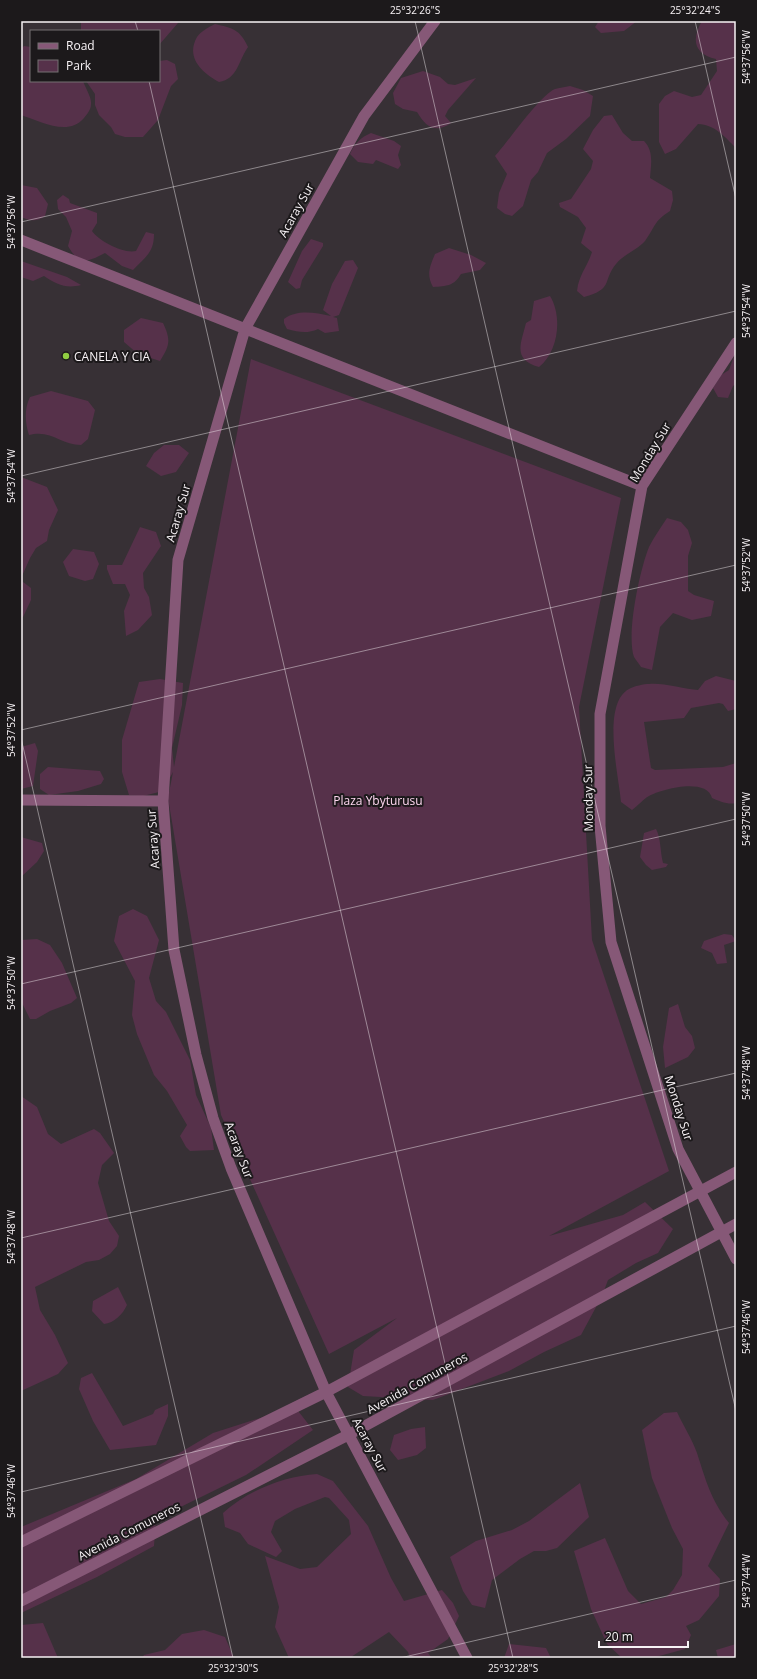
<svg xmlns="http://www.w3.org/2000/svg" width="757" height="1679" font-family="'Open Sans',sans-serif">
<style>
.green{fill:#56314a}
.lines{fill:none;stroke-linecap:round;stroke-linejoin:round}
.minor{stroke:#865877;stroke-width:11}
.ticks{fill:none;stroke:#f7f2f5;stroke-width:1;stroke-opacity:0.45}
.poi-dot{fill:#90cd41;stroke:#1c191b;stroke-width:1.5}
.labels{text-anchor:middle;dominant-baseline:central;stroke-width:4;stroke-linejoin:round;paint-order:stroke}
.street-label{font-size:12px;fill:#f7f2f5;stroke:#1c191b}
.poi-label{font-size:12px;fill:#f7f2f5;stroke:#1c191b;text-anchor:start}
.park-label{font-size:12px;fill:#fdd6ef;stroke:#1c191b}
.neatline{fill:none;stroke:#f7f2f5;stroke-width:1.5}
.ticks-label{font-size:10px;text-anchor:middle;fill:#f7f2f5}
</style>
<rect width="100%" height="100%" fill="#373035"/>
<path class="green" d="M81,21H177L178,23L159,45V31H81Z
M599,21H637L624,31L601,33L595,27Z
M702,21H718L720,23L736,21V148C724,136 715,125 698,124L676,149L665,154L659,142V104L665,96L674,91L692,97L701,95L717,71L716,59C694,54 691,40 702,21Z
M215,24C232,28 240,29 248,47C238,61 238,79 219,82C203,73 185,58 197,37C200,32 209,27 215,24Z
M24,46L31,47V81H83C85,87 92,98 91,104C91,110 87,114 84,118C68,137 40,121 21,115V49Z
M167,60L175,64L178,79L171,86L158,120L143,137H125L115,134L111,127L99,115L95,105V94L86,81H159V61Z
M423,71L440,77L448,84L455,85L476,78L448,110L445,116L451,123C435,134 426,127 417,112L403,109L395,104L393,93L401,78Z
M570,86L583,90L593,96L590,116L566,139L547,153L538,172L531,180L523,206L512,216L505,214L497,208L499,193L507,174L495,156C508,142 540,95 555,89C559,88 565,87 570,86Z
M612,115L623,133L632,141H644C654,151 651,165 650,178L672,191L673,200L670,211C653,222 656,226 645,241C637,250 624,254 616,264C602,281 614,289 584,297L577,291C579,274 587,268 592,252L581,243L586,228L578,217L560,207L559,203L571,199L591,169L593,161L583,149L593,130L604,116Z
M371,133L394,141L401,146L398,155L401,165L398,169L376,160L373,164L358,162L350,154C354,144 361,137 371,133Z
M21,185L37,188L48,204L45,216C37,222 30,221 21,217Z
M63,195L69,199L70,203L97,213V223L92,231C99,241 123,254 136,251L146,232L154,234C154,253 145,257 133,270L122,266L105,253C88,262 79,266 68,246L72,231L66,217L58,209L57,200Z
M311,239L323,243V246L302,280L300,288L296,289L288,282L302,251Z
M449,248L471,255L486,263L480,270L461,274C454,286 447,286 433,287C426,275 430,266 435,254Z
M353,260L358,268L339,315L333,317L337,318L339,331L325,333L318,329C307,334 299,332 287,329L284,323V319C298,309 315,313 331,316L323,310L332,284L345,261Z
M21,261L67,277L81,285C66,289 56,284 44,276L33,281L21,277Z
M550,296C563,317 558,352 539,367C512,359 521,344 526,323L531,320L534,301Z
M141,318L163,323C171,340 170,345 160,361L138,354L124,342V330Z
M736,351V384L733,386L728,398L718,397L713,388L721,375L729,370Z
M251,359L621,498L579,707L592,940L669,1171L549,1236L623,1215L645,1202L673,1229L658,1253L636,1263L608,1280L602,1296L581,1335L544,1352L509,1371L433,1400L363,1396L348,1387L354,1350L397,1318L329,1354L221,1115L168,798L173,772L163,791L143,796L129,795L122,772V740L139,682L160,679L183,683L182,705L172,748L174,767Z
M51,391L88,401L95,410L88,439L81,445C61,445 51,429 29,435C25,423 24,409 30,397Z
M164,445H179L189,453L176,472L161,476L146,466L154,453Z
M21,477L47,487L58,510L49,530L47,541L36,548L30,558L22,576L23,582L31,588V600L23,617H21Z
M667,518L681,522L688,530L692,543L688,556V591L694,595L714,601L711,616L692,620L673,613L660,627L652,670L641,667C639,664 636,660 634,657C626,634 640,569 649,547C654,537 661,527 667,518Z
M140,527L156,532L161,546L143,573L144,588L149,597L152,615L138,630L126,636L124,611L130,595L125,584H113L107,569V565H122Z
M73,549L94,552L99,564L93,579L85,581L69,576L63,562Z
M716,676L736,681V709L728,711L723,704L719,703L691,708L684,718L644,722L651,768L655,770L723,767L736,763V803C728,805 719,801 712,798C707,777 661,789 649,796C643,799 638,806 632,810L621,802C619,777 601,704 629,689C634,686 644,684 649,684C660,682 685,689 698,690L705,681Z
M35,743L38,751L33,786L21,789V747Z
M48,767L100,771L104,779L101,784L78,791L49,795L40,789V774Z
M656,829C661,838 660,851 663,863L668,864L666,867L652,870L646,865L640,857L644,833Z
M21,837L42,843L44,851L37,862L21,877Z
M133,909L147,916L159,940L149,978L156,1001L166,1012L190,1060L196,1095L211,1128L214,1150L190,1151L186,1147L180,1136L187,1125L167,1091L154,1075L137,1034L132,1015L135,981L114,941L119,916Z
M724,934L732,935L736,941L724,945L727,963L717,964L712,953L701,948L704,941Z
M37,939L50,945L62,963L77,998L71,1003L50,1011L36,1019H30L21,1001V940Z
M678,1004L685,1027L692,1036L695,1048L688,1057L665,1068L663,1047L669,1008Z
M21,1096L37,1107L48,1134L61,1144L94,1129L100,1133L114,1153L102,1165L98,1183L109,1221L119,1236L117,1246L110,1254L99,1260L86,1262L35,1287L40,1310L55,1335L68,1363L58,1374L21,1391Z
M118,1287L127,1305C123,1314 114,1323 104,1324L92,1311L93,1301Z
M92,1373L123,1426L153,1414L155,1410L168,1404V1416L156,1445L110,1450L93,1421L79,1389L81,1378Z
M295,1407L313,1430L246,1475L156,1519L154,1546L97,1577L21,1613V1527L136,1479L213,1433Z
M677,1412C683,1425 692,1439 697,1453C706,1481 711,1500 729,1523L708,1566L720,1579L719,1596L699,1620L686,1626L691,1635L685,1649L652,1658H622L607,1644L591,1609L574,1551L605,1538L628,1591L641,1604L666,1597L673,1590L682,1575L683,1549L672,1528L652,1478L642,1430L664,1413Z
M425,1427L426,1448L417,1455L398,1460L390,1450L394,1435L411,1429Z
M317,1474L333,1481L368,1526L391,1578L404,1601L442,1590L453,1603L459,1616L448,1639L428,1653L432,1658H410L408,1652L389,1632L351,1657L289,1658L275,1627L279,1607L265,1556L300,1569L317,1567L351,1534L349,1520L329,1498L325,1497L295,1509L275,1521L271,1532L282,1551L276,1557L248,1544L240,1533L225,1527L223,1513C247,1491 284,1476 317,1474Z
M580,1483L589,1517L557,1548L546,1551H534L520,1559L492,1580L485,1608L472,1605L463,1591L450,1557L476,1541L512,1530L529,1521Z
M43,1623L58,1658H21V1625Z
M204,1630L225,1637L234,1658H142L144,1655L165,1650L182,1634Z
M509,1644L546,1648L551,1658H504Z
M736,1644V1658H718L716,1650Z"/>
<g class="lines">
<path class="minor" d="M435,21L364,116L245,329L178,560L163,801L174,950L196,1055L213,1118L231,1168L326,1392L467,1658
M21,240L642,486
M736,343L642,486L600,714V826L611,942L678,1149L736,1259
M21,800L163,801
M21,1542L326,1392L736,1172
M21,1601L350,1434L736,1224"/>
</g>
<path class="ticks" d="M135,21L138,31M415,21L736,1411M695,21L736,199M149,81L513,1658M21,222L736,57M21,476L736,311M21,730L736,565M21,738L233,1658M21,984L736,819M21,1238L736,1073M21,1492L736,1326M400,1658L736,1580"/>
<circle class="poi-dot" cx="66" cy="356" r="4"/>
<g class="labels">
<g class="street-label">
<text transform="translate(296 210) rotate(-61)">Acaray Sur</text>
<text transform="translate(650 452) rotate(-59)">Monday Sur</text>
<text transform="translate(178 513) rotate(-74)">Acaray Sur</text>
<text transform="translate(588 798) rotate(-91)">Monday Sur</text>
<text transform="translate(153 839) rotate(-94)">Acaray Sur</text>
<text transform="translate(679 1108) rotate(72)">Monday Sur</text>
<text transform="translate(239 1150) rotate(69)">Acaray Sur</text>
<text transform="translate(417 1383) rotate(-29)">Avenida Comuneros</text>
<text transform="translate(370 1445) rotate(62)">Acaray Sur</text>
<text transform="translate(129 1531) rotate(-27)">Avenida Comuneros</text>
</g>
<g class="poi-label">
<text x="74" y="356">CANELA Y CIA</text>
</g>
<g class="park-label">
<text x="378" y="800">Plaza Ybyturusu</text>
</g>
</g>
<rect width="757" height="1679" fill="none" stroke="#1c191b" stroke-width="44"/>
<rect x="30" y="30" width="130" height="52" fill="#1c191b" stroke="#747072"/>
<rect x="38" y="43" width="20" height="6" fill="#865877" stroke="#747072"/>
<text x="66" y="50" font-size="12" fill="#f7f2f5">Road</text>
<rect x="38" y="60" width="20" height="12" fill="#56314a" stroke="#747072"/>
<text x="66" y="70" font-size="12" fill="#f7f2f5">Park</text>
<path d="M599 1641v6h89v-6" fill="none" stroke="#f7f2f5" stroke-width="2"/>
<text x="605" y="1641" font-size="12" fill="#f7f2f5" stroke="#1c191b" stroke-width="3" paint-order="stroke">20 m</text>
<rect x="22" y="22" width="713" height="1635" class="neatline"/>
<g class="ticks-label">
<text x="415" y="14">25°32'26"S</text>
<text x="695" y="14">25°32'24"S</text>
<text transform="translate(746 57) rotate(-90)" y="4">54°37'56"W</text>
<text transform="translate(11 222) rotate(-90)" y="4">54°37'56"W</text>
<text transform="translate(746 311) rotate(-90)" y="4">54°37'54"W</text>
<text transform="translate(11 476) rotate(-90)" y="4">54°37'54"W</text>
<text transform="translate(746 565) rotate(-90)" y="4">54°37'52"W</text>
<text transform="translate(11 730) rotate(-90)" y="4">54°37'52"W</text>
<text transform="translate(746 819) rotate(-90)" y="4">54°37'50"W</text>
<text transform="translate(11 983) rotate(-90)" y="4">54°37'50"W</text>
<text transform="translate(746 1073) rotate(-90)" y="4">54°37'48"W</text>
<text transform="translate(11 1237) rotate(-90)" y="4">54°37'48"W</text>
<text transform="translate(746 1327) rotate(-90)" y="4">54°37'46"W</text>
<text transform="translate(11 1491) rotate(-90)" y="4">54°37'46"W</text>
<text transform="translate(746 1581) rotate(-90)" y="4">54°37'44"W</text>
<text x="233" y="1672">25°32'30"S</text>
<text x="513" y="1672">25°32'28"S</text>
</g>
</svg>
